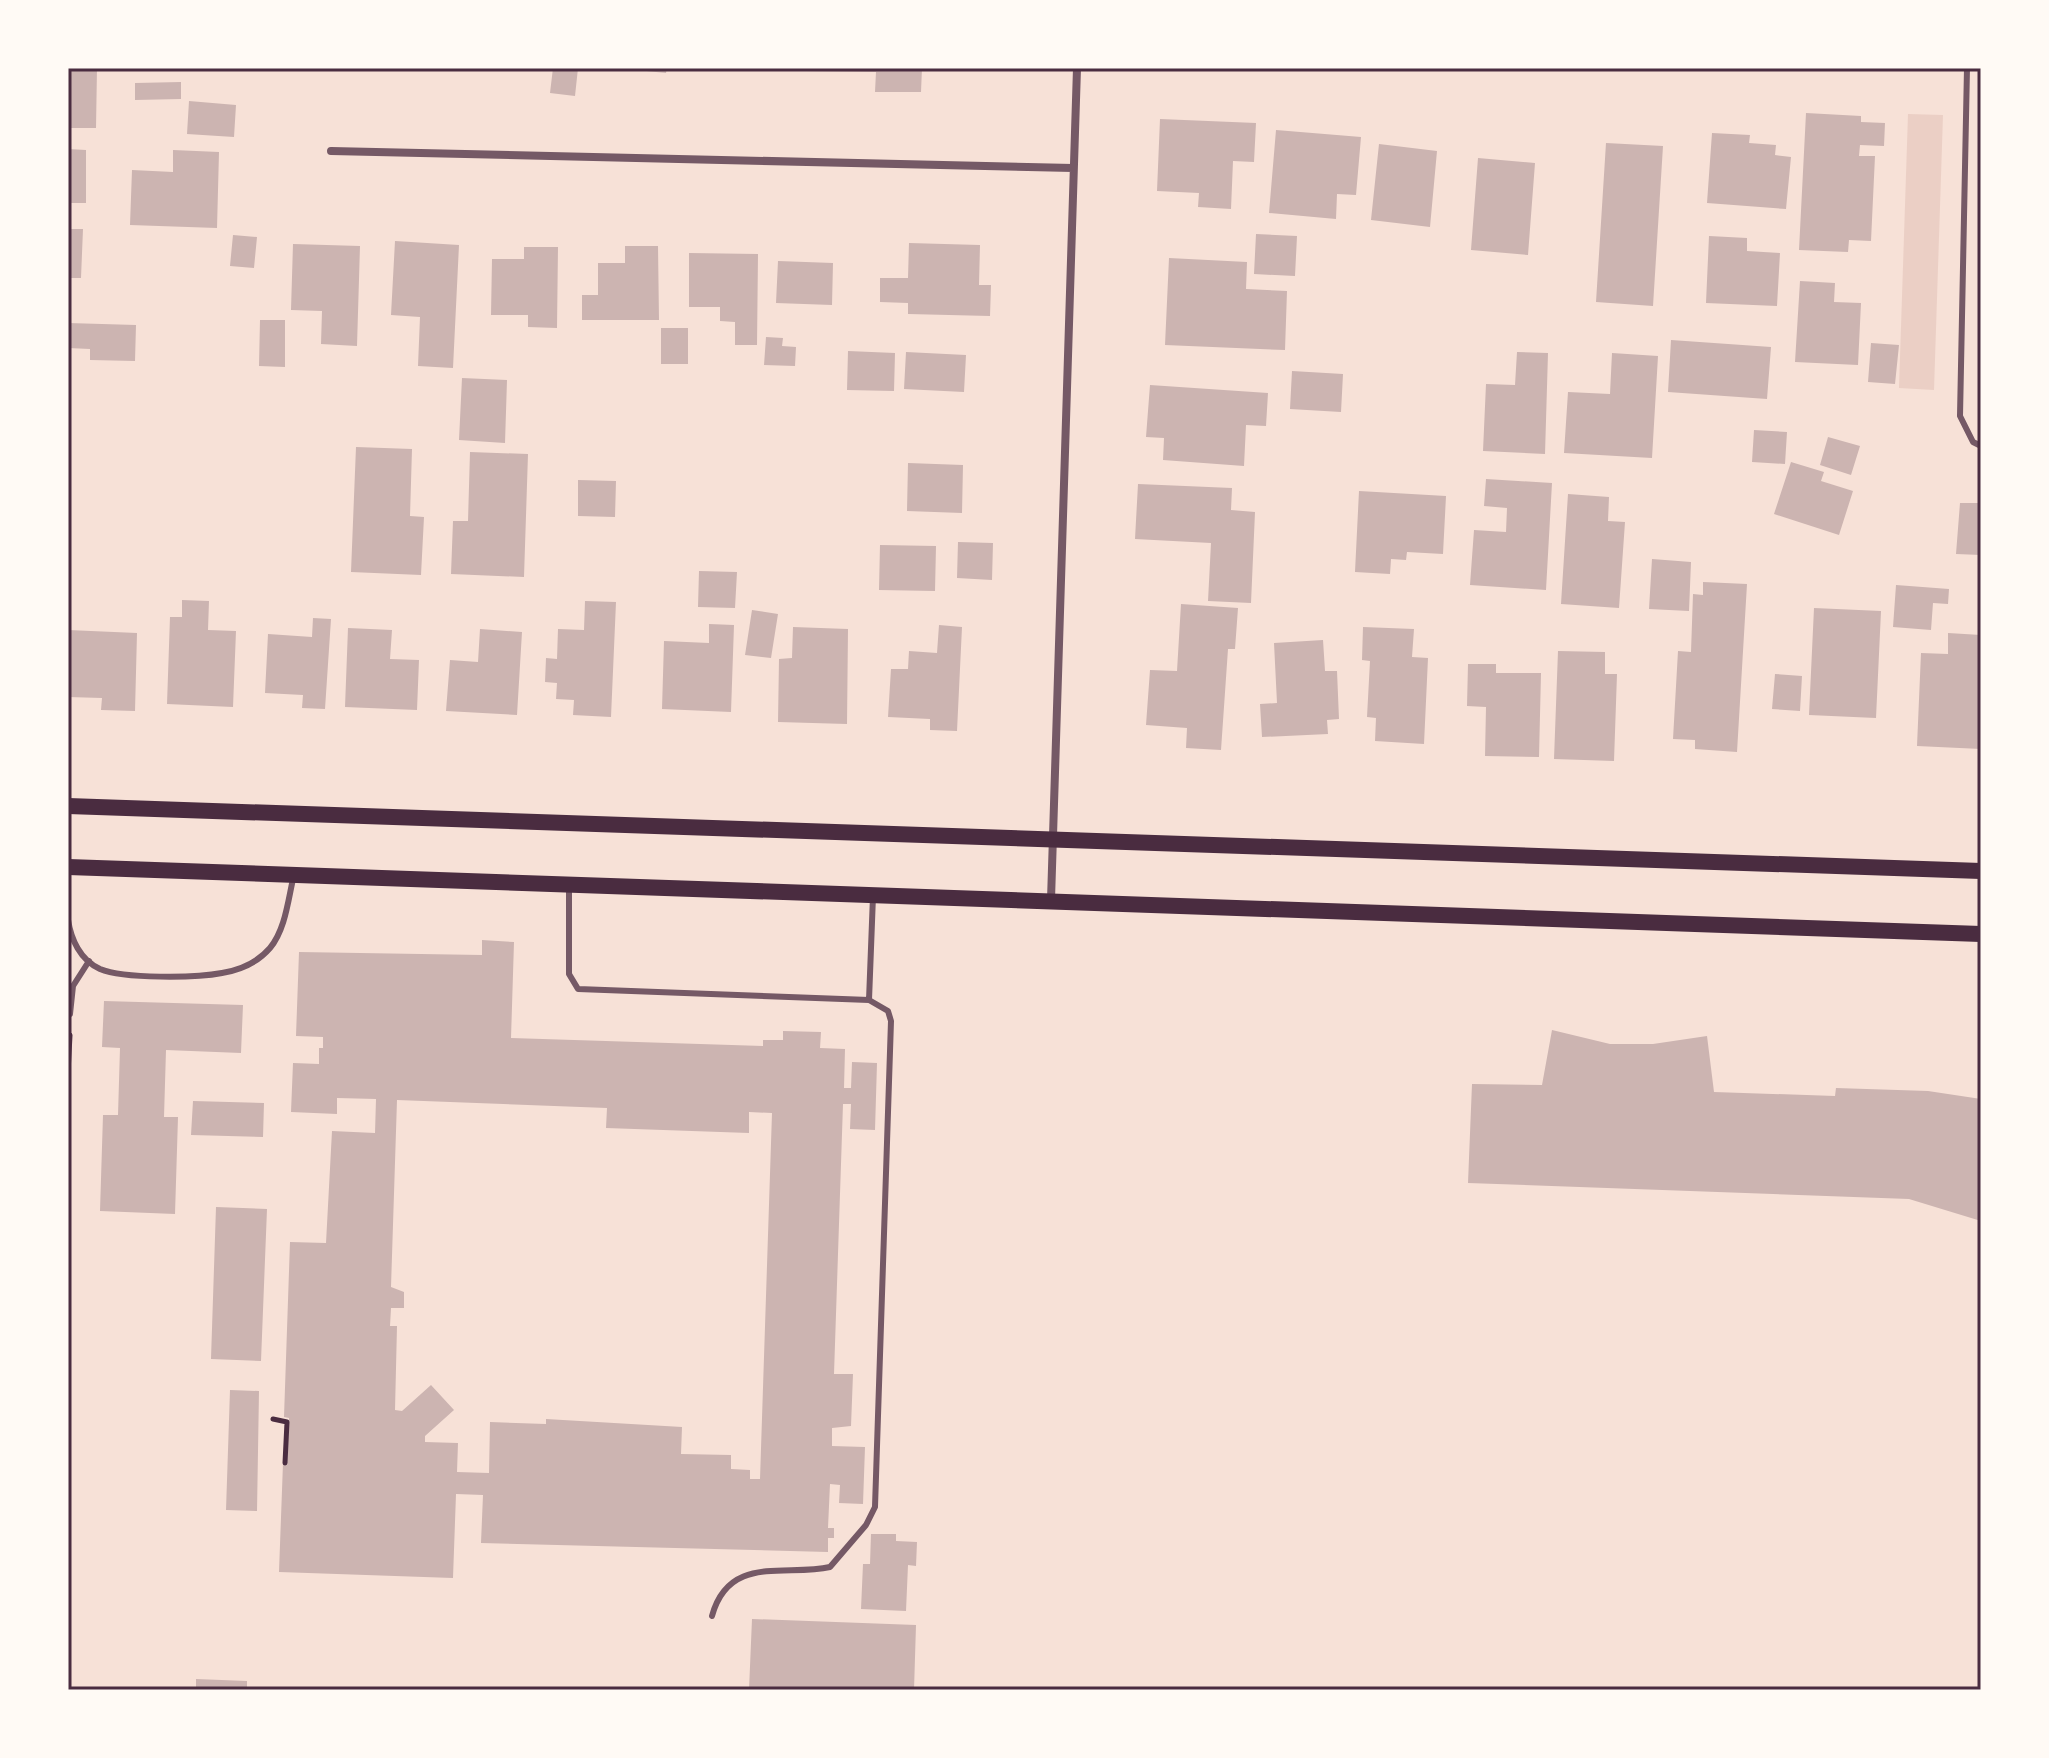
<svg xmlns="http://www.w3.org/2000/svg" width="2049" height="1758" font-family="Signika,sans-serif">
<style>
.green{fill:#ebcfc5}
.building{fill:#ccb4b1;fill-rule:evenodd}
.lines{fill:none;stroke-linecap:round;stroke-linejoin:round}
.path{stroke:#4a2c40;stroke-width:5}
.service{stroke:#755966;stroke-width:6}
.minor{stroke:#755966;stroke-width:8}
.secondary{stroke:#4a2c40;stroke-width:16}
.neatline{fill:none;stroke:#4a2c40;stroke-width:3}
</style>
<rect width="100%" height="100%" fill="#f7e1d7"/>
<path class="green" d="M1908,114L1943,115L1934,390L1899,388Z"/>
<path class="building" d="M68,68H97L96,128H68Z
M553,68H578L575,96L550,93Z
M617,68H667L666,73Z
M805,68H922L921,92H875L876,72L805,71Z
M181,82V99L135,100V83Z
M189,101L236,105L234,137L187,134Z
M1806,113L1861,116V122L1885,123L1884,146L1860,145L1859,156H1875L1871,241L1849,240L1848,252L1799,250Z
M1160,119L1256,123L1254,162L1233,161L1231,209L1198,207L1199,193L1157,191Z
M1276,130L1361,137L1356,195L1337,194L1336,219L1269,213Z
M1712,133L1750,135L1749,143L1776,145L1775,155L1791,157L1786,209L1707,203Z
M1606,143L1663,146L1653,306L1596,302Z
M1379,144L1437,151L1430,227L1371,220Z
M68,149L86,150V203H68Z
M173,150L219,152L217,228L130,225L132,170L173,172Z
M1478,158L1535,163L1528,255L1471,250Z
M68,229H83L81,278H68Z
M1256,234L1297,236L1295,276L1254,274Z
M233,235L257,237L254,268L230,266Z
M1709,236L1747,238V251L1780,253L1777,306L1706,303Z
M395,241L459,245L453,368L418,366L420,317L391,315Z
M909,243L980,245L979,285H991L990,316L908,314V303L880,302V278H908Z
M293,244L360,246L357,346L321,344L322,311L291,310Z
M625,246H658L659,320H582V295H598V263H625Z
M524,247H558L557,328L528,327V315H491L492,259H524Z
M689,253L758,254L757,345H735V322L720,321V307H689Z
M1169,258L1247,262L1246,289L1287,291L1285,350L1165,345Z
M778,261L833,263L832,305L776,303Z
M1800,281L1835,283L1834,302L1861,303L1858,365L1795,362Z
M260,320H285V367L259,366Z
M68,323L136,325L135,361L90,360V349L68,348Z
M661,328H688V364H661Z
M766,337L783,338L782,346L796,347L795,366L764,365Z
M1671,340L1771,347L1767,399L1668,392Z
M1871,343L1899,345L1895,384L1868,382Z
M848,351L895,353L894,391L847,390Z
M906,352L966,355L964,392L904,389Z
M1517,352L1548,353L1545,454L1483,451L1486,384L1515,385Z
M1612,353L1658,356L1652,458L1564,453L1568,392L1610,394Z
M1292,371L1343,374L1341,412L1290,409Z
M462,378L507,380L505,443L459,440Z
M1150,385L1268,393L1266,426L1246,425L1244,466L1163,460L1164,438L1146,437Z
M1754,430L1787,432L1785,464L1752,462Z
M1828,437L1860,446L1851,475L1820,465Z
M356,447L412,449L410,516L424,517L421,575L351,572Z
M470,452L528,454L524,577L451,574L453,521H468Z
M1791,462L1824,472L1821,481L1853,491L1839,535L1774,514Z
M908,463L963,465L962,513L907,511Z
M1486,479L1552,483L1546,590L1470,585L1474,530L1506,532L1507,508L1484,506Z
M578,480L616,481L615,517L578,516Z
M1138,484L1232,488L1231,510L1255,512L1251,603L1208,601L1211,543L1135,539Z
M1359,491L1446,496L1443,554L1407,552L1406,560L1391,559L1390,574L1355,572Z
M1568,494L1609,497L1608,521L1625,522L1619,608L1561,604Z
M1960,503H1981V555L1956,554Z
M958,542L993,543L992,580L957,578Z
M880,545L936,546L935,591L879,590Z
M1652,559L1691,562L1689,611L1649,609Z
M699,571L737,572L735,608L698,607Z
M1703,582L1747,584L1737,752L1695,749V740L1673,739L1678,651L1691,652L1693,594L1703,595Z
M1896,585L1949,589L1948,604L1933,603L1931,630L1893,627Z
M182,600L209,601L208,630L236,631L233,707L167,704L170,617H182Z
M585,601L616,602L611,717L573,715L574,700L556,699L557,683L545,682L546,658L557,659L558,629L584,630Z
M1181,604L1238,608L1235,649H1228L1221,750L1186,748L1187,728L1146,725L1150,670L1177,671Z
M1814,608L1881,611L1876,718L1809,715Z
M752,610L778,614L771,658L745,655Z
M313,618L331,619L325,709L302,708L303,695L265,693L268,634L312,637Z
M709,624L734,625L731,712L662,709L664,641L709,643Z
M939,625L962,627L957,731L930,730V719L888,717L891,669H908L909,651L937,653Z
M793,627L848,629L847,724L778,722L779,659L792,658Z
M1363,627L1414,629L1412,657L1428,658L1424,744L1375,741L1376,718L1367,717L1370,661L1362,660Z
M348,628L392,630L390,659L419,660L417,710L345,707Z
M480,629L522,632L517,715L446,711L450,660L478,662Z
M68,630L137,633L135,711L101,710L102,698L68,697Z
M1948,633L1981,635V749L1917,746L1921,653L1948,654Z
M1323,640L1325,671H1337L1339,719L1327,720L1328,734L1262,737L1260,704L1277,703L1274,643Z
M1558,651L1605,652V674H1617L1614,761L1554,759Z
M1468,664H1496V673H1541L1539,757L1485,756L1486,707L1467,706Z
M1775,674L1802,676L1800,711L1772,709Z
M482,940L514,942L511,1038L763,1046V1040H783V1031L821,1032L820,1048L845,1049L844,1088H851L852,1062L877,1063L875,1130L850,1129L851,1104H843L834,1374H853L851,1426L832,1428V1446L865,1447L863,1504L839,1503L840,1485L830,1484L828,1528H834V1538H828V1552L481,1543L483,1495L456,1494L453,1578L279,1572L283,1463H287L289,1418L284,1417L290,1242L326,1243L332,1131L375,1133L376,1099L337,1098V1114L291,1112L293,1063L319,1064V1048H323V1037L296,1036L299,952L482,955ZM397,1100L607,1108L606,1128L749,1133V1112L772,1113L760,1479H750V1470L731,1469V1455L681,1454L682,1427L546,1419V1424L490,1422L489,1473L457,1472L458,1443L425,1442V1436L454,1410L431,1385L402,1411L395,1410L397,1326H390L391,1308H404V1292L391,1287Z
M104,1001L243,1005L241,1053L166,1050L164,1117H178L175,1214L100,1211L103,1115H118L120,1048L102,1047Z
M1552,1030L1610,1044H1653L1707,1036L1714,1092L1835,1096L1836,1088L1928,1091L1981,1099V1221L1909,1199L1468,1183L1472,1084L1542,1085Z
M193,1101L264,1103L263,1137L191,1135Z
M216,1207L267,1209L261,1361L211,1359Z
M230,1390L259,1391L257,1511L226,1510Z
M871,1534H896V1541L917,1542L916,1566L908,1565L906,1611L861,1609L863,1564H870Z
M752,1619L916,1625L914,1690H749Z
M196,1679L247,1681V1690H196Z"/>
<g class="lines">
<path class="path" d="M68,1073L70,1035
M273,1419L287,1422L285,1463"/>
<path class="service" d="M1967,68L1960,416L1973,442L1981,446
M569,886V974L578,989L869,1000L888,1011L891,1021L875,1507L866,1525L830,1567C786,1577 729,1554 712,1616
M68,920C71,939 80,960 100,969C124,979 196,978 222,973C240,970 258,962 270,948C285,930 288,901 293,879
M869,1000L873,896
M70,1014L73,986L89,961"/>
<path class="minor" d="M331,151L1073,168
M1051,900L1077,68"/>
<path class="secondary" d="M68,806L1981,871
M68,867L1981,934"/>
</g>
<rect width="2049" height="1758" fill="none" stroke="#fffaf5" stroke-width="140"/>
<rect x="70" y="70" width="1909" height="1618" class="neatline"/>
</svg>
